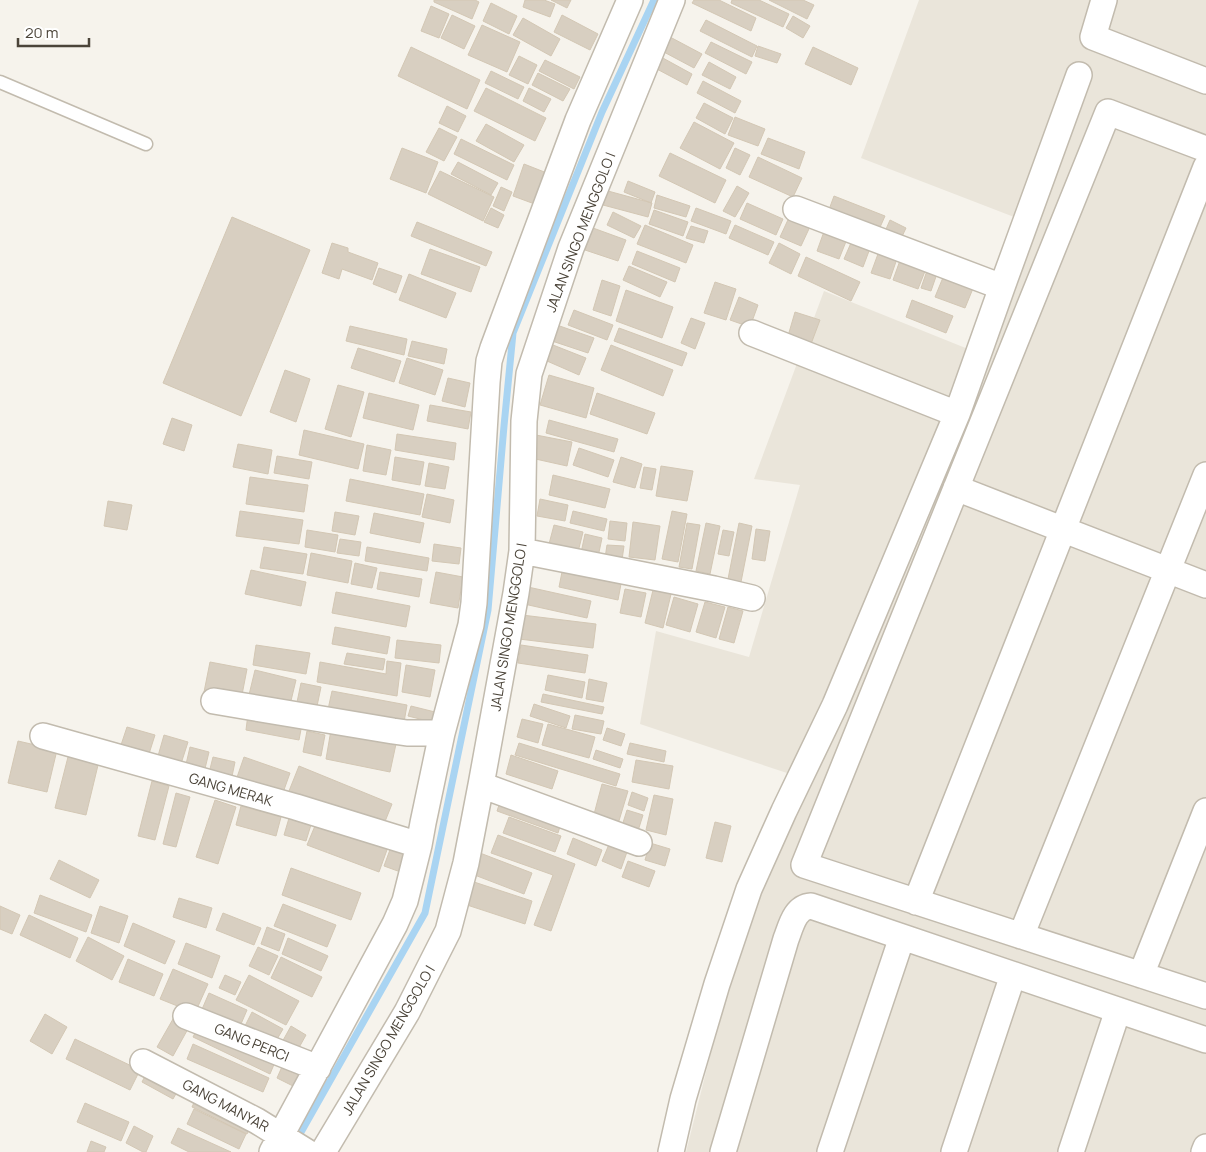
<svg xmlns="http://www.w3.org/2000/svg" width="1206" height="1152" font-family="Manrope,sans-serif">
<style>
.residential{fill:#eae5da}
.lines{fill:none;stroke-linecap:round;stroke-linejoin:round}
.stream{stroke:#a9d4f2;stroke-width:7}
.building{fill:#d8cfc1;stroke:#d3c7b4}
.service-casing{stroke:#c2bbae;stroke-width:15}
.minor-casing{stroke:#c2bbae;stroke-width:28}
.service{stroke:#fff;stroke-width:12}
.minor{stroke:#fff;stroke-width:25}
.labels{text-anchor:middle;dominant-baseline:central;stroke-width:4;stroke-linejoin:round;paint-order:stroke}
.street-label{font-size:14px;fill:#4b4439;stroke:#fff}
</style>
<rect width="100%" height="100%" fill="#f6f3ec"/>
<path class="residential" d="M919,0H1206V1152H686L728,984L802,778L640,724L656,631L749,657L800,485L754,479L824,291L973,351L1019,219L861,158Z"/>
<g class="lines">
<path class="stream" d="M296,1141L425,913L488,610L504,426L513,333L602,112L654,0"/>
</g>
<path class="building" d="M434,0H475L479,2L472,19L434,2Z
M525,0H544L555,4L550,17L523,7Z
M551,0H571L567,8Z
M694,0H719L756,18L751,31L692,3Z
M732,0H759L789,14L783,27L731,3Z
M769,0H803L814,5L807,19Z
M491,3L517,16L509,34L483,21Z
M431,6L449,14L439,38L421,31Z
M452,15L475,26L464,49L441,38Z
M562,15L598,34L590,50L554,32Z
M793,16L810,26L803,38L786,28Z
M523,18L560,39L551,56L513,35Z
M706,20L757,46L752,57L700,31Z
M482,25L520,42L507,72L468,55Z
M670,37L702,54L694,68L662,51Z
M711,42L752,62L746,74L705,53Z
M758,46L781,54L777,63L755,56Z
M411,47L480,80L467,109L398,76Z
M813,47L858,68L851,85L805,64Z
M519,56L537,65L528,84L509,75Z
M661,57L692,74L687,85L655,68Z
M545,60L580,77L574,89L539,71Z
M709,62L736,77L730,89L702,75Z
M491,71L524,87L518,99L485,83Z
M538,73L570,89L563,101L532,85Z
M703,81L741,101L735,113L697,93Z
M486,88L546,118L535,141L474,111Z
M529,88L551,99L544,112L523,101Z
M704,103L733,118L725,134L696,118Z
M447,106L466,116L458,132L439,123Z
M735,117L765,129L758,146L728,135Z
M694,122L734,143L720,169L680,148Z
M486,124L524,145L514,162L476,141Z
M439,128L457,137L444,161L426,152Z
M768,138L805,152L799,169L761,154Z
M461,139L514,165L507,180L454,154Z
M402,148L438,162L426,193L390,179Z
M735,148L750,155L740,175L726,168Z
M670,153L726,180L715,203L659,176Z
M758,157L802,178L793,197L749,177Z
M458,162L498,183L491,195L451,174Z
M524,164L552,175L540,206L513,196Z
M440,171L494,197L483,221L428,194Z
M628,181L655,192L651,203L624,192Z
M737,186L749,193L735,217L723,211Z
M501,187L512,192L504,211L493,206Z
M608,191L652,203L648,217L603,205Z
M657,195L690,206L686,217L654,208Z
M834,196L885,216L877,234L827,215Z
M747,203L783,219L776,235L740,219Z
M491,208L504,215L498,228L484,222Z
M696,208L731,221L726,234L691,221Z
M793,209L814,218L801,246L780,237Z
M654,210L688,222L683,236L649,224Z
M613,212L641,226L634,238L607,225Z
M232,217L310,250L241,416L163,383Z
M890,220L906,228L899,243L883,236Z
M417,222L492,252L486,266L411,236Z
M645,225L693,245L686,263L637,244Z
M735,225L774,242L768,255L729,238Z
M691,226L708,231L704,243L686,238Z
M826,226L849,234L839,259L817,251Z
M593,228L626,240L618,261L585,250Z
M854,236L872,243L863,267L844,259Z
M332,243L348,248V252L378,263L372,280L342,269L339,279L322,273Z
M779,243L800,254L791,274L769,263Z
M882,243L900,250L890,279L871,273Z
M430,249L480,267L471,292L421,274Z
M637,251L680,268L675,282L632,264Z
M903,252L929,261L918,289L893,280Z
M806,257L860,282L851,301L798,276Z
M930,262L940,265L931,291L921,288Z
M629,266L667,282L660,297L623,280Z
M379,268L402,276L396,293L373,284Z
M409,274L456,293L446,318L399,300Z
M944,275L974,286L965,308L935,297Z
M602,280L620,286L611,316L593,310Z
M715,282L736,289L726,320L704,313Z
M626,290L673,307L662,338L616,321Z
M739,297L758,305L750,327L730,320Z
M912,300L953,316L946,333L906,317Z
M574,310L613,325L607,340L568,325Z
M795,312L820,320L811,344L788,336Z
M691,318L705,323L695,349L681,343Z
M554,324L594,338L588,353L549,340Z
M350,326L407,339L404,355L346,341Z
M619,328L687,353L682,366L614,341Z
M412,341L447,349L444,364L408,356Z
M553,345L586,358L579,375L547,361Z
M611,345L673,370L663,396L601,370Z
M358,348L401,361L394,382L351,368Z
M407,358L443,370L435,395L399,383Z
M285,370L310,379L296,422L270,412Z
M549,375L594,388L586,418L540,405Z
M448,378L470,383L465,407L442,401Z
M338,385L364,392L351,437L325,429Z
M369,393L419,405L413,430L363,418Z
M597,393L655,413L647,434L590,414Z
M430,405L471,412L468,429L427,421Z
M172,418L192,425L184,451L163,444Z
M549,420L618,439L614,452L546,433Z
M304,430L364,444L358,469L299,455Z
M397,434L456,443L454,460L395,450Z
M536,435L572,442L567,466L531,458Z
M238,444L272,450L268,474L233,467Z
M367,445L391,450L386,475L363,471Z
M579,448L614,460L608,477L573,465Z
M277,456L312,462L309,479L274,473Z
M395,457L424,462L420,485L392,480Z
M621,457L642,464L635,488L613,482Z
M429,463L449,467L445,489L425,486Z
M661,466L693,471L687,501L656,496Z
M644,467L656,469L652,490L640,488Z
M553,475L610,489L605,508L549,495Z
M250,477L308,485L304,512L246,504Z
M350,479L424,494L420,515L346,501Z
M427,494L454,500L450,523L422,517Z
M540,499L568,505L565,521L537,516Z
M108,501L132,505L127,530L104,526Z
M240,511L303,520L299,544L236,536Z
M573,511L607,519L604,531L570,523Z
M672,511L687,514L678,562L662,559Z
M335,512L359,516L355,535L332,531Z
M374,513L424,523L420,543L370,533Z
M610,521L627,523L625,541L608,539Z
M633,522L660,526L655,560L629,557Z
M687,523L700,525L692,569L679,567Z
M706,523L720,526L710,574L696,571Z
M739,523L752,526L741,582L728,579Z
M554,525L583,532L578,552L549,544Z
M756,529L770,531L765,561L752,559Z
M307,530L338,535L335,552L305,547Z
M723,530L734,532L729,556L718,554Z
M585,534L602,538L598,557L581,553Z
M340,539L361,542L359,556L337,553Z
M434,544L461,548L459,564L432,561Z
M607,545L624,546L622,560L605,558Z
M264,547L307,554L303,574L260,568Z
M367,547L429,558L427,571L365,561Z
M311,553L352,561L348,583L307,575Z
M355,563L377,568L372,588L351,584Z
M251,570L306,582L301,606L245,594Z
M380,572L422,579L419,597L377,589Z
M436,572L463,577L458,608L430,603Z
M562,572L621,584L618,600L559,587Z
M654,586L672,590L663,628L645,623Z
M528,587L591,601L587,618L524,604Z
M625,589L646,593L641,617L620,613Z
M336,592L410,606L406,627L332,613Z
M674,597L698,604L690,632L666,625Z
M705,602L725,607L716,638L696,632Z
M728,607L743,611L734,643L719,639Z
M522,615L596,624L593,648L519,639Z
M335,627L390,637L387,654L332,644Z
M397,640L441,645L439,663L395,658Z
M256,645L310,653L306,674L253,665Z
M521,645L588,655L585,673L518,663Z
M347,653L385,659L383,670L344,664Z
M387,661L401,663L397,696L317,682L320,662L386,674Z
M210,662L247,669L241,700L204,692Z
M406,665L435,670L430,697L402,692Z
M255,670L296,680L289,709L248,699Z
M548,675L585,682L582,698L545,690Z
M589,679L607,683L603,702L586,699Z
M301,683L321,687L316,711L296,707Z
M332,691L407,705L403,728L327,714Z
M543,694L604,707L602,714L541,702Z
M534,704L570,716L566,728L530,716Z
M411,706L435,712L432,722L408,716Z
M248,714L302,724L299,740L246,730Z
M575,715L604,721L601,734L572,729Z
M522,719L543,724L538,743L517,737Z
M548,724L595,737L589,758L542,745Z
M127,727L155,735L147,760L119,751Z
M607,728L625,734L621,746L603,740Z
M331,730L396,744L390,772L326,759Z
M307,731L325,735L321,756L303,752Z
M164,735L188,742L179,770L156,763Z
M18,741L57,750L47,792L8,783Z
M519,743L620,774L616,786L515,755Z
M630,743L666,751L664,762L627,754Z
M190,747L209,752L203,777L184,773Z
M596,750L623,759L620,768L593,759Z
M69,753L99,761L86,815L55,808Z
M511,755L558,771L552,789L506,774Z
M213,757L235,762L230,786L207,781Z
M244,757L290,773L280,801L234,786Z
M636,760L673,766L669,789L632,782Z
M299,766L392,804L382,829L289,791Z
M152,781L169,786L155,840L138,836Z
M602,784L628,791L618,824L593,818Z
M632,792L648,798L644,811L628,805Z
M176,793L190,797L176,847L163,844Z
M654,795L673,799L666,835L646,830Z
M502,796L563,817L558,833L497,811Z
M215,800L236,807L218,864L196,857Z
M241,806L281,817L276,836L236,825Z
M292,808L314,815L306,841L284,835Z
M627,810L643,815L637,834L621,829Z
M509,817L561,836L555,852L503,833Z
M317,821L388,847L379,872L307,845Z
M715,822L731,826L722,862L706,858Z
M498,835L575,864L551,931L534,925L553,875L491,853Z
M573,838L602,850L596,866L567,854Z
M610,842L628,849L621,869L602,861Z
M650,843L670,849L665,866L645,860Z
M391,847L413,856L406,874L384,866Z
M480,853L532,873L524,894L472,874Z
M59,860L99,880L90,898L50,879Z
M628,861L655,871L649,887L622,877Z
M291,868L361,893L351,920L282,895Z
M471,881L532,901L525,924L464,904Z
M40,895L92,915L86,932L34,913Z
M179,898L212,908L206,928L173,917Z
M283,904L336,925L327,947L274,926Z
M0,906L20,915L12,934L0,929Z
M100,906L128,916L119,943L91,933Z
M223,913L261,928L254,945L216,930Z
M29,915L78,938L70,958L20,935Z
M133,923L175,941L165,964L124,946Z
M267,927L285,934L279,951L261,944Z
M88,937L124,956L112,980L76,961Z
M288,938L328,956L321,971L282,954Z
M186,943L220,956L212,978L178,964Z
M258,947L278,956L269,975L249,966Z
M281,957L322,977L312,997L271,978Z
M128,959L163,974L154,996L119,982Z
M173,969L208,984L195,1013L160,999Z
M225,975L241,982L235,995L219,988Z
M249,975L299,1001L286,1025L236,1000Z
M209,993L247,1010L238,1031L200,1014Z
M252,1012L283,1029L273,1046L243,1030Z
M45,1014L67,1027L52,1054L30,1041Z
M173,1019L189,1027L173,1056L157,1047Z
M199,1025L275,1062L270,1074L193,1037Z
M291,1026L306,1035L296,1053L281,1044Z
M75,1039L140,1070L130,1090L66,1059Z
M193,1044L269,1078L263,1092L187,1059Z
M285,1060L309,1072L301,1090L277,1078Z
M149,1068L181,1085L173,1099L142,1082Z
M198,1094L253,1121L247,1134L192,1107Z
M85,1103L129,1122L121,1141L77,1122Z
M194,1109L246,1134L239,1149L187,1124Z
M134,1126L153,1136L146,1152H143L126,1143Z
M178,1128L231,1152H189L171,1143Z
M91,1141L106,1147L104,1152H87Z"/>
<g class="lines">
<defs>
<path id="service" d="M0,82L146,144"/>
<path id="minor" d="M1104,0L1093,37L1206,81
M1206,149L1108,112L804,865L1206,996
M796,209L1002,287
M752,333L957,414
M956,488L1206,585
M522,551L714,589L752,598
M214,701L393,731L407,733H442
M43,736L296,807L419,845
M481,785L639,843
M916,902L1206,167
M1021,936L1206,475
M1141,975L1206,811
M186,1016L318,1068
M143,1062L257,1121L307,1152
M272,1152L395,924L405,901L419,845L423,823L442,733L471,625L474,603L487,382L489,361L493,348L578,120L630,0
M323,1152L407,1012L448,931L466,863L481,785L516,593L522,551L524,421L529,374L571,248L672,0
M671,1152L683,1099L717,984L749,889L784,811L835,705L957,414L1002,287L1079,75
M723,1152L786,939C791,926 795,907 811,906L1206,1040
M830,1152L902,937
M954,1152L1013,975
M1071,1152L1118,1010
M1204,1152L1206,1147"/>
</defs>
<use href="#service" class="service-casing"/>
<use href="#minor" class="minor-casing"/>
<use href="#service" class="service"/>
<use href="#minor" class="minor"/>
</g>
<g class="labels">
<g class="street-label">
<text transform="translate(580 232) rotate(-69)">JALAN SINGO MENGGOLO I</text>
<text transform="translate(508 627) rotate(-81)">JALAN SINGO MENGGOLO I</text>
<text transform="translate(231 789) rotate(16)">GANG MERAK</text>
<text transform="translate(388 1040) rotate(-60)">JALAN SINGO MENGGOLO I</text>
<text transform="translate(252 1042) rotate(22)">GANG PERCI</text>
<text transform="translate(226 1105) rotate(28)">GANG MANYAR</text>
</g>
</g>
<path d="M18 38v8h71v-8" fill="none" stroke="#4b4439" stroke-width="2.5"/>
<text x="25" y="38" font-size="15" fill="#4b4439" stroke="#ffffff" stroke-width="4" paint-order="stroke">20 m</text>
</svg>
